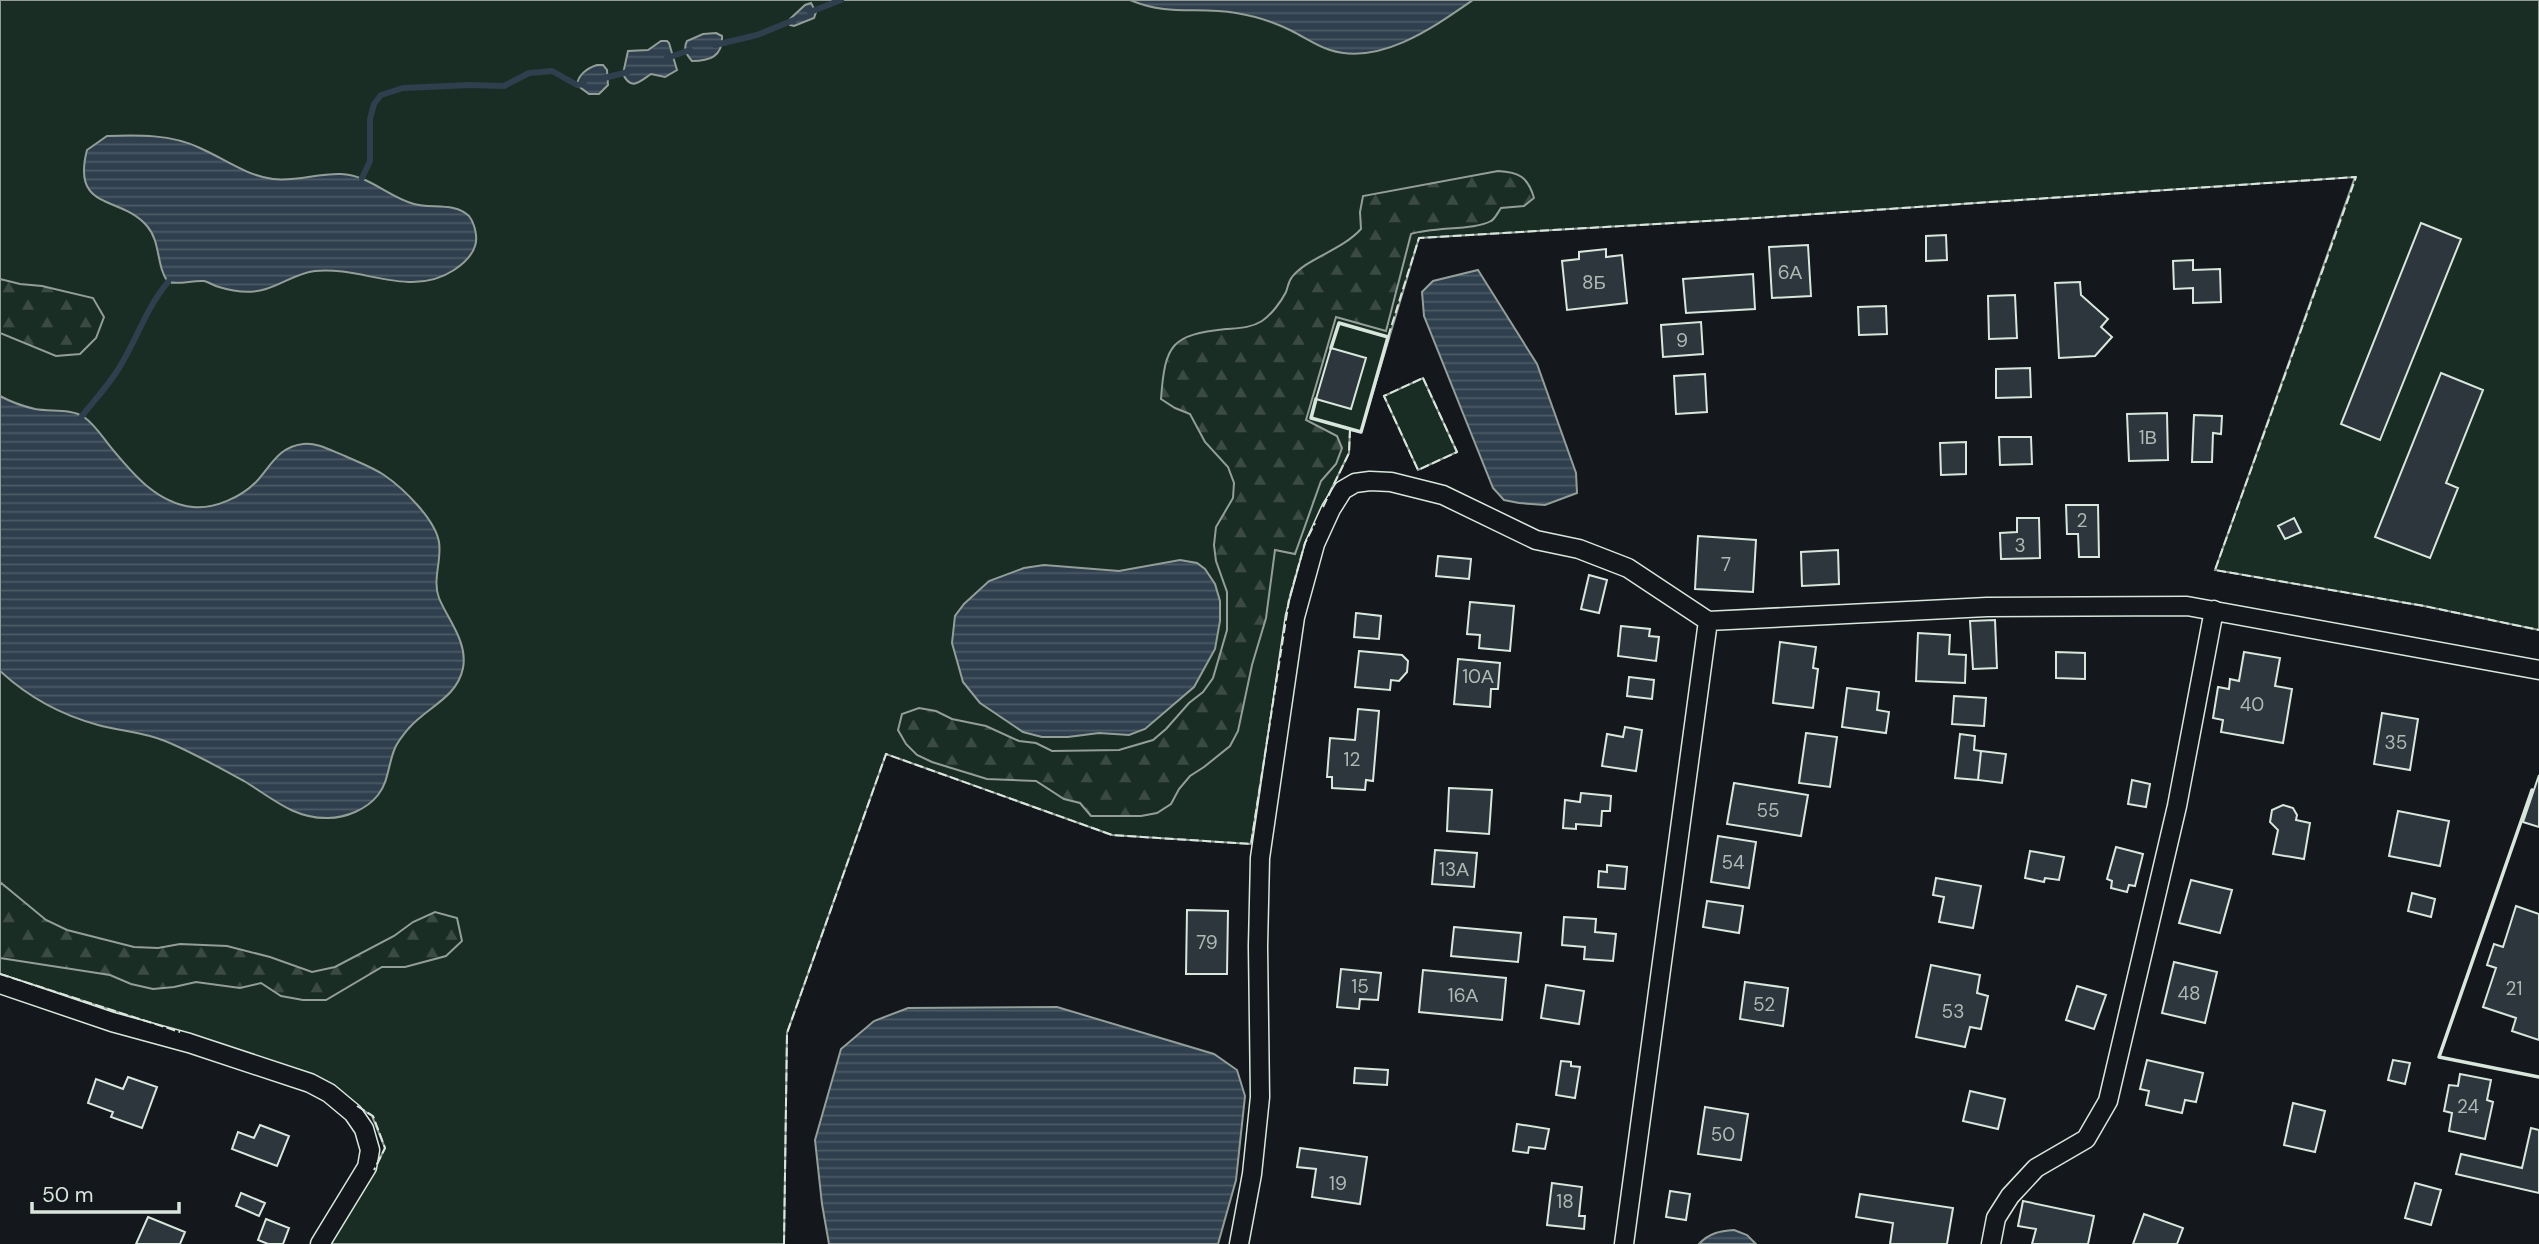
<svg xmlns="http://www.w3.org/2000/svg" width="2539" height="1244" font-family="'DM Sans',sans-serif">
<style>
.green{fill:#1a2d24;stroke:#939e99;stroke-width:2}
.forest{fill:url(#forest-firs);stroke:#939e99;stroke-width:2}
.water{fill:url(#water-rules);stroke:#939e99;stroke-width:2}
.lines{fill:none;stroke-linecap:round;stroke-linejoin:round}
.stream{stroke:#2f3f4d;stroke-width:6}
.building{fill:#2c363c;stroke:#d8e6dc;stroke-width:2}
.minor-casing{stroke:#d8e6dc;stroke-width:21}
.minor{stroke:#14181c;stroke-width:18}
.fence{stroke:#d8e6dc;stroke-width:2;stroke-dasharray:9 3.5;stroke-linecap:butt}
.wall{stroke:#d8e6dc;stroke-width:3.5}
.labels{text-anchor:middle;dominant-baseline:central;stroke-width:5;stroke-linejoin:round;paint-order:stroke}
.number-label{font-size:19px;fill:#adbab4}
</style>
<defs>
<pattern id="forest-firs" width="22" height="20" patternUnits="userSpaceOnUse" patternTransform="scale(1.75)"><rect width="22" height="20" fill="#1a2d24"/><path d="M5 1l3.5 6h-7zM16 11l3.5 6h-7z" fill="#3b4b43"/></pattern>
<pattern id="water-rules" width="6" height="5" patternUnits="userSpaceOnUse" patternTransform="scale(1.75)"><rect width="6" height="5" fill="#2f3f4d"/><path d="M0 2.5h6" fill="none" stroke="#4c5b66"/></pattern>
</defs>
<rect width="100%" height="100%" fill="#14181c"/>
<path class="green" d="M0,0H2539V630L2424,606L2215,570L2355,177L1757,218L1419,238L1361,432L1350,430L1349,453L1305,543L1289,600L1251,844L1112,835L886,754L787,1033L784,1244H327L374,1170L385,1148L372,1116L335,1092L176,1031L0,974Z
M1423,378L1457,452L1418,470L1384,396Z"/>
<path class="forest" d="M1498,171C1519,172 1528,177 1534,198L1524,206L1501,208C1498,212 1495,219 1491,221C1476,230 1433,227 1411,234L1386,331L1336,317L1306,420L1337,436L1342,448L1336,464L1321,481L1295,554L1275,550L1266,618L1252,665L1238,731L1230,746L1204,767L1190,776L1179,789L1171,804L1157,813L1141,816H1091L1080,803L1064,799L1036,781L987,779L932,762L917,755L906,744L898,730L902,714L919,708L936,711L952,719L986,726L1019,741L1036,743L1052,751L1119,750L1153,740L1166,729L1189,703L1203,692L1213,678L1227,630V592L1216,561L1214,545L1216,527L1233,498L1234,483L1228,467L1205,442L1190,414L1175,408L1161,399C1165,343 1172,335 1226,329C1239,328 1251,328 1262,321C1271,315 1281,302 1286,292C1288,287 1288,282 1292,277C1307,258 1341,251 1361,229L1360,212L1363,196Z
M0,279L20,284L42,286L93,298L104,317L96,338L80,354L56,356L0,333Z
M0,882L46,920L67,930L134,947L158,948L180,944L227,946L270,957L312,972L335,967L394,936L413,922L435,912L457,918L462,941L446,956L405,967H382L326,1000H303L281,996L261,983L240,988L196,982L174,987L153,989L131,984L110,975L0,958Z"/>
<path class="water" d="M1130,0H1473C1434,27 1380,66 1330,50C1317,46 1304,37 1292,31C1274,22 1255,16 1236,13C1196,6 1171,17 1130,0Z
M811,3L816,12L814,18L794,26L790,25V19L805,5Z
M716,33L722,36C723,57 709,61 692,61C686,54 683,49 687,41L703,34Z
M661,41H667L669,43L677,70L665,77L651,74C639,82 631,91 623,74L628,51L648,50Z
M597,65H603L607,70L608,85L599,94H589L577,85C578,75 587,68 597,65Z
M107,136C138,135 171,134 200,148C223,158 247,176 273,179C296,182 318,173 341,174C369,175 388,197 414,204C431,209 455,202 469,216C475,224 478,238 475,246C472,256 463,264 454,270C410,299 363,266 315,271C297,273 283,284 266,289C250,294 235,292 219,287C214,286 209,282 204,281C192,280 180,285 168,282C156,266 161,242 147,226C121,195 71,212 87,150Z
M1478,270L1537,364L1576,473L1577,493L1545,505L1519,503L1504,500L1493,488L1424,316L1422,292L1433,281Z
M0,396C11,402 22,406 35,409C51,412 70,408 84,417C94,424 102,436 109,445C131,472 156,503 193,507C215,509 241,497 256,482C271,466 278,447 303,444C317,442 332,451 345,456C358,462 372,467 384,475C403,488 435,519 439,542C442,561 432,580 439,598C448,620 468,642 463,668C457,698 427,707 409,728C404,734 398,741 395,748C388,764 389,781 378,795C367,809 346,818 328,818C294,819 272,798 244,781C218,767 192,752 165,741C144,732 120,731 98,725C61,715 28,697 0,671Z
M1180,560L1197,563L1205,569L1215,584L1220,601V621L1215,649L1194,687L1145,729L1129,735L1099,733L1068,737H1042L1023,732L980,703L963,682L952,643L955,616L964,604L989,581L1024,568L1044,565L1119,571Z
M1057,1007L1214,1054L1237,1070L1245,1096L1236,1180L1218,1244H829L822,1204L815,1140L841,1049L874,1021L908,1008Z
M1734,1230L1747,1235L1756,1244H1699C1709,1233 1720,1231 1734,1230Z"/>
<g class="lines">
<path class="stream" d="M810,12L841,0
M715,45L757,35L794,20
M667,58L690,50
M604,78L628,72
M362,178L370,161V119L374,104L381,95L403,88L470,85L504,86L529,73L552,71L577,85L584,84
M82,416C96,398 111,383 122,363C138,336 147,307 168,282"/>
</g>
<path class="building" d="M2421,223L2461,239L2380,440L2341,424Z
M1946,235L1947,260L1926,261V236Z
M1808,245L1811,296L1772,298L1769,247Z
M1606,249V257L1622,255L1627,303L1567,310L1562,261L1579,259V252Z
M2193,260V270L2220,269L2221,302L2193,303V288L2174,289L2173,261Z
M1753,274L1755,309L1686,313L1683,279Z
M2080,282L2081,295L2108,319L2101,327L2112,337L2095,356L2059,358L2055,283Z
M2015,295L2017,338L1989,339L1988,296Z
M1886,306L1887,334L1859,335L1858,307Z
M1701,322L1703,354L1663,357L1661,325Z
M1331,348L1366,358L1351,409L1316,399Z
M2030,368L2031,397L1996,398V369Z
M2441,373L2483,390L2446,483L2458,488L2430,558L2375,537Z
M1705,374L1707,412L1676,414L1674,376Z
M2167,413L2168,460L2129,461L2127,414Z
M2194,415L2222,416L2221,434L2213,433L2212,462H2192Z
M1999,437H2031L2032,464L2000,465Z
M1966,442V474L1941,475L1940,443Z
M2066,505H2098L2099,557H2079L2078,534H2067Z
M2017,518H2039L2040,558L2001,559L2000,533L2017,532Z
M2294,518L2301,532L2285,539L2278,526Z
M1698,536L1756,540L1753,592L1695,589Z
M1838,550L1839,584L1802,586L1801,552Z
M1438,556L1471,559L1469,579L1436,576Z
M1589,575L1607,580L1599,613L1581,609Z
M1470,602L1514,606L1510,651L1479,648L1480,635L1467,634Z
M1356,613L1381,616L1379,639L1354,637Z
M1995,620L1997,668L1973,669L1970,621Z
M1621,626L1650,629L1649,636L1659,637L1656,661L1618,656Z
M1918,633L1950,635L1949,654L1966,655L1965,683L1916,681Z
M1780,642L1816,647L1813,668L1818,669L1813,708L1773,703Z
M1359,651L1402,655L1408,661L1407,672L1399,681L1391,680L1390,690L1355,687Z
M2056,652L2085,653V679L2056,678Z
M2244,652L2280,658L2275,686L2292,689L2283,743L2221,732L2223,720L2213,718L2218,687L2229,689L2230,679L2239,681Z
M1458,659L1500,663L1498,689H1491L1490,707L1454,704Z
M1629,677L1654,680L1652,699L1627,696Z
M1847,688L1879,692L1877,710L1889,712L1886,733L1842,727Z
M1954,696L1986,698L1984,726L1952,724Z
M1358,709L1379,711L1373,781L1366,780L1365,790L1332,788V777H1327L1330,738L1355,740Z
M2382,713L2418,719L2410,770L2374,764Z
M1625,727L1642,730L1636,771L1602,766L1607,734L1623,737Z
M1806,733L1837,737L1830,787L1799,783Z
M1960,734L1975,736L1974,750L1981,751L1978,780L1955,778Z
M1981,751L2006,754L2002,783L1978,780Z
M2539,775V827L2523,822Z
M2132,780L2150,784L2146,807L2128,804Z
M1734,783L1808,795L1801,836L1727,824Z
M1449,788L1492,790L1489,834L1447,831Z
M1581,793L1611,796L1610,811H1602L1601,826L1576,824V829L1563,828L1565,800L1580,802Z
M2283,805L2293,808L2297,815L2296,820L2310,823L2304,859L2273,854L2278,830L2270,822L2272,810Z
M2398,811L2449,821L2440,866L2389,856Z
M1718,836L1756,842L1749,888L1711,882Z
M2116,847L2143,854L2135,886L2129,885L2127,892L2111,888L2112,881L2107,879Z
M1435,850L1477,853L1474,887L1432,884Z
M2030,851L2064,857L2059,880L2045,878L2044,882L2025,878Z
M1607,865L1627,867L1625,889L1598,887L1599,871L1607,872Z
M1936,878L1981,886L1973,928L1939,922L1944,897L1933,895Z
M2191,880L2232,890L2220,933L2179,923Z
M2412,893L2435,899L2431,917L2408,911Z
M1707,901L1743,906L1739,933L1703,927Z
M2516,906L2539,914V1040L2512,1031L2516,1018L2483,1007L2496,968L2487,965L2494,944L2503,947Z
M1187,910L1228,911L1227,974H1186Z
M1564,917L1596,919L1595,932L1616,934L1613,961L1584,959L1585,947L1562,945Z
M1454,927L1521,933L1518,962L1451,956Z
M2174,962L2217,972L2205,1023L2162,1013Z
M1931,965L1980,975L1977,993L1988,996L1981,1029L1970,1027L1965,1047L1916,1037Z
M1341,969L1381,973L1378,1000L1360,999L1359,1009L1337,1007Z
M1423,970L1506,978L1502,1020L1419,1012Z
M1745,982L1788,988L1783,1026L1740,1019Z
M1546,985L1584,991L1579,1024L1541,1018Z
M2077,986L2106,995L2094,1029L2066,1020Z
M2147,1060L2203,1073L2196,1102L2185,1100L2182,1113L2146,1105L2149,1091L2140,1089Z
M2393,1060L2410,1063L2405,1084L2388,1080Z
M1561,1061L1571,1062V1066L1580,1067L1575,1098L1556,1095Z
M1355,1068L1388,1070L1387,1085L1354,1083Z
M2460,1074L2491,1080L2487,1100L2493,1102L2485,1139L2449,1131L2452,1113L2444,1111L2449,1085L2458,1086Z
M128,1077L157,1087L142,1128L111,1117L113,1112L88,1103L96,1079L123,1089Z
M1970,1091L2005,1099L1998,1129L1963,1121Z
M2293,1103L2325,1111L2315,1152L2284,1145Z
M1705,1107L1748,1114L1741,1160L1698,1154Z
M1517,1124L1549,1129L1545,1149L1529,1147L1528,1153L1513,1151Z
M260,1125L289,1136L277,1166L232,1149L238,1132L254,1138Z
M2531,1128L2539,1130V1193L2456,1174L2461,1154L2522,1168Z
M1300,1148L1367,1157L1360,1204L1312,1197L1316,1169L1297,1167Z
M1552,1183L1582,1187L1579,1216H1585L1584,1229L1547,1225Z
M2415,1183L2441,1190L2431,1225L2405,1218Z
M1670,1191L1690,1194L1686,1220L1666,1217Z
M241,1193L265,1203L259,1216L236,1206Z
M1860,1194L1953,1208L1947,1244H1890L1893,1223L1856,1217Z
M2023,1201L2094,1216L2088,1244H2032L2036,1229L2018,1226Z
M2144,1214L2183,1228L2177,1244H2133Z
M148,1217L185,1232L180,1244H136Z
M266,1219L289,1228L283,1244H268L258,1240Z"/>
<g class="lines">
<defs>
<path id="minor" d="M0,984L112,1022L189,1043L310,1083L329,1093L353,1113L364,1129L370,1150L367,1167L320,1244
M1239,1244L1252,1174L1260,1097L1258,946L1260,858L1295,617L1315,544L1331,509L1343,490L1355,483L1370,481L1391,482L1443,495L1536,540L1579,549L1628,568L1708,621L1987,607L2187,606L2539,670
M1624,1244L1708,621
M1991,1244L1996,1218L2010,1196L2036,1168L2086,1139L2108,1101L2177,806L2214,610"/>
</defs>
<use href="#minor" class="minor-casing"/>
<use href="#minor" class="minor"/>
<path class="fence" d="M1388,337L1419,238L1757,218L2356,177L2215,570L2424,606L2539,630
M1423,378L1457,452L1418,470L1384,396Z
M1323,507L1349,453L1350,429
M0,974L180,1032
M357,1106L373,1116L385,1148L374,1170
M784,1244L787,1033L886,754L1112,835L1251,844L1289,600L1305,543L1315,523"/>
<path class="wall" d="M1316,399L1311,418L1361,432L1388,337L1339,323L1331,348
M2532,790L2439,1057L2539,1077"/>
</g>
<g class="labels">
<g class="number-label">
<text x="1790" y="272">6А</text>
<text x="1594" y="282">8Б</text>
<text x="1682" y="340">9</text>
<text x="2148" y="437">1В</text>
<text x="2082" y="520">2</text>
<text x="2020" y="545">3</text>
<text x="1726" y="564">7</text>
<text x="1478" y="676">10А</text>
<text x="2252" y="704">40</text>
<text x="2396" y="742">35</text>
<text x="1352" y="759">12</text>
<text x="1768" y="810">55</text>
<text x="1733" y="862">54</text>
<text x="1454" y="869">13А</text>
<text x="1207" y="942">79</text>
<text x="1360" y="986">15</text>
<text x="2514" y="988">21</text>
<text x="2189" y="993">48</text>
<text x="1463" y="995">16А</text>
<text x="1764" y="1004">52</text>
<text x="1953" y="1011">53</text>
<text x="2468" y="1106">24</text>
<text x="1723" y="1134">50</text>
<text x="1338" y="1183">19</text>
<text x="1565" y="1201">18</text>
</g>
</g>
<path d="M32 1202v10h147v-10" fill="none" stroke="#d8e6dc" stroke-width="3.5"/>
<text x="42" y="1202" font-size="21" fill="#d8e6dc" stroke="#14181c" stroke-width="5" paint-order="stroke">50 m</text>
</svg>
